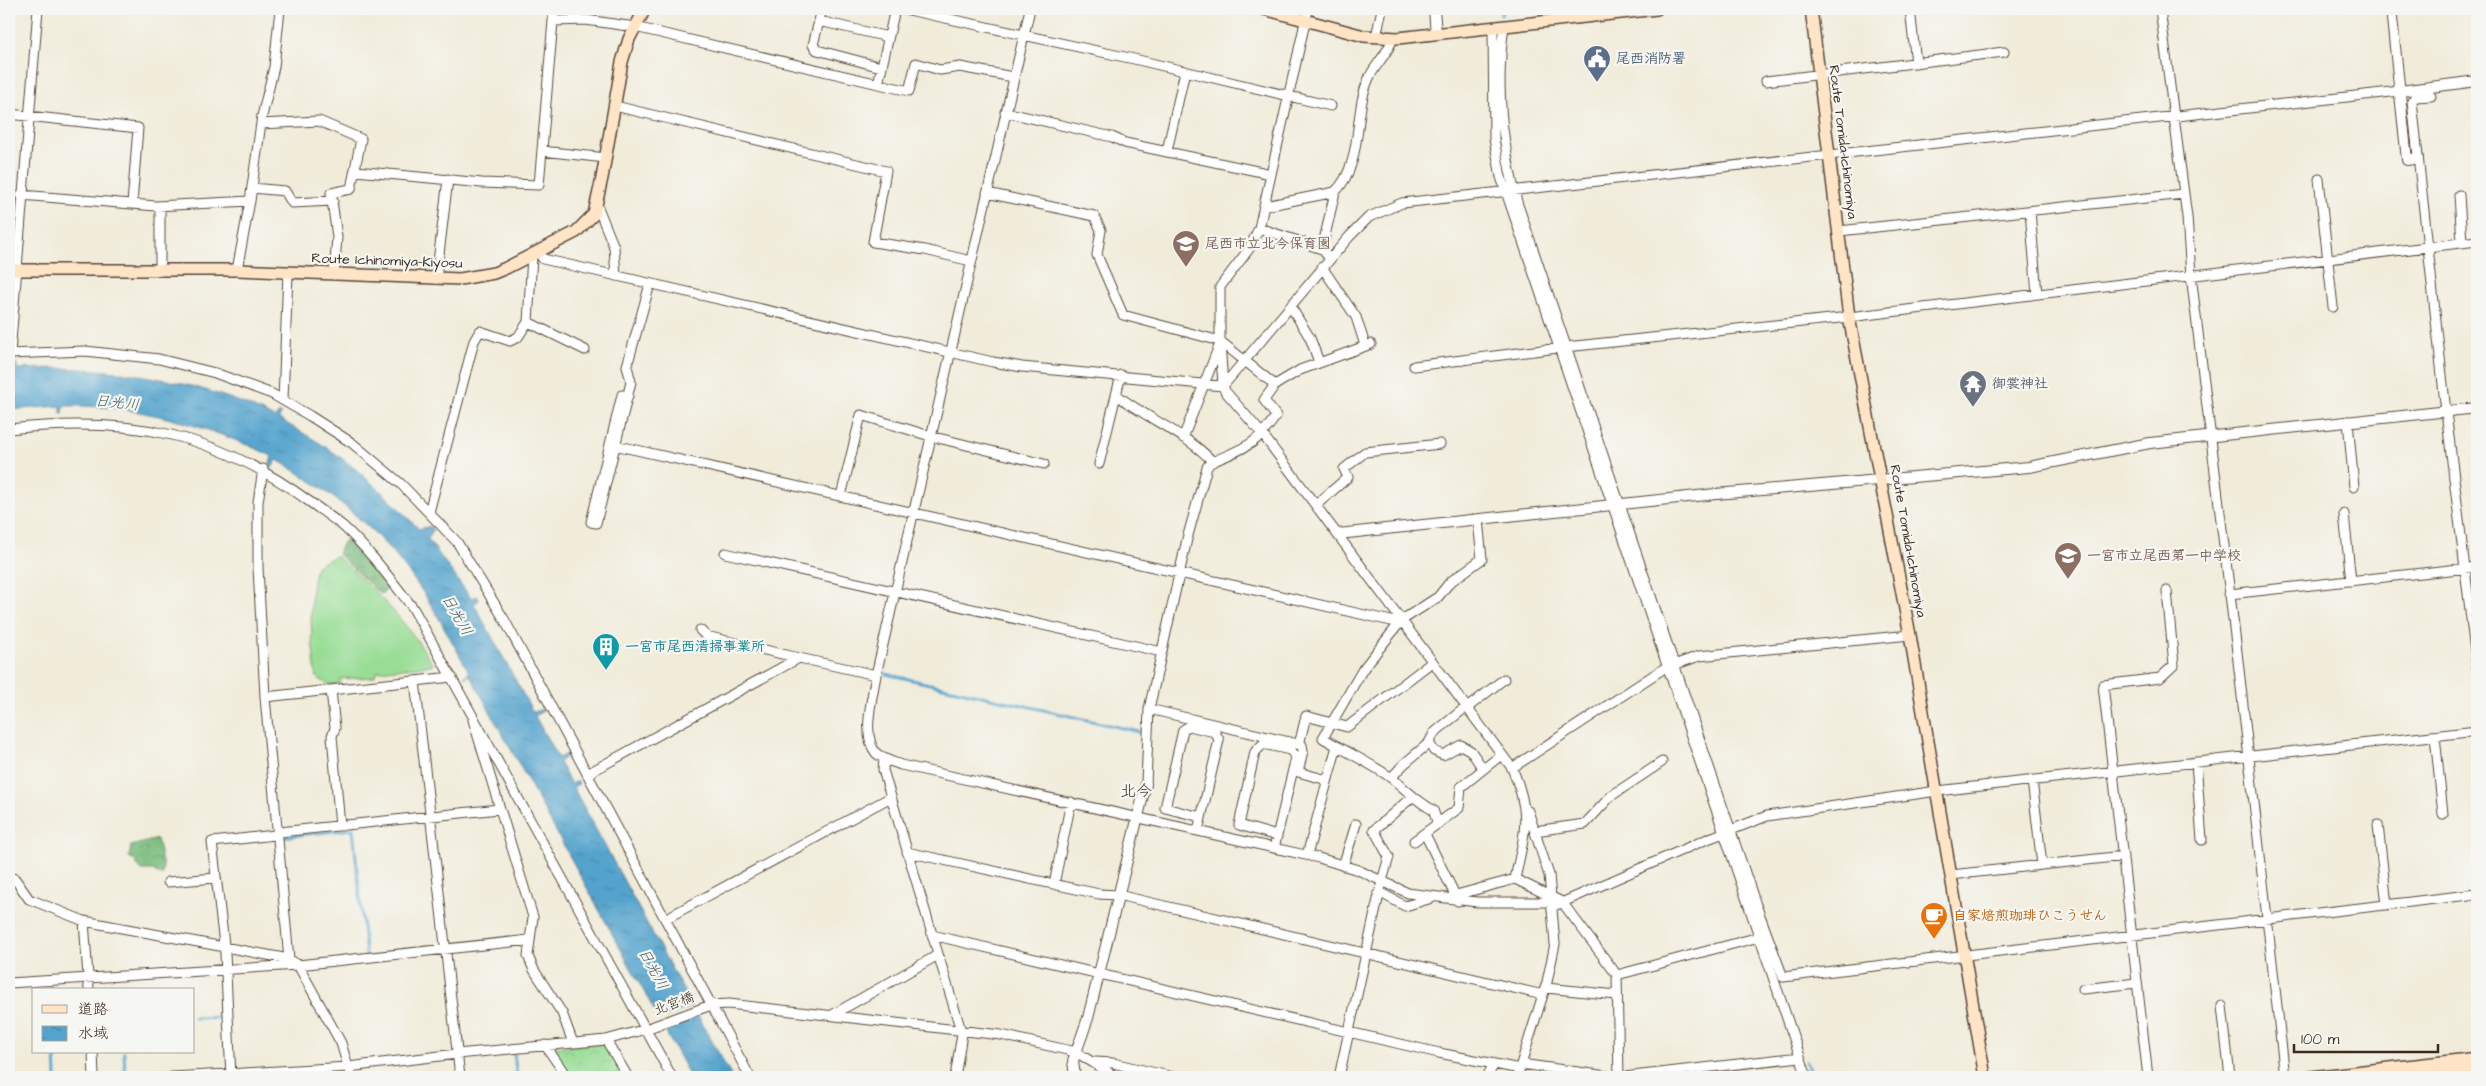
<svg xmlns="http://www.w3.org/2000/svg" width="2486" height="1086" font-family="'Architects Daughter','Klee One',sans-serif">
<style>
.forest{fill:url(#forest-crowns);stroke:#5a734e}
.park{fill:url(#park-crowns);stroke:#6a845a}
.pitch{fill:#98dd95;stroke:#6a845a}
.water{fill:url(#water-ripples);stroke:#476676}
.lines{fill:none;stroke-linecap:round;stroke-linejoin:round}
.stream{stroke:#53a3cd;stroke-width:3}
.minor-casing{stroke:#56473a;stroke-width:11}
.tertiary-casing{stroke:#56473a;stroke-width:12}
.secondary-casing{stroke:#56473a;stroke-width:14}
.minor{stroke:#fff;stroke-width:9}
.tertiary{stroke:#fff;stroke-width:10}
.secondary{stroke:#ffe4c6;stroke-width:11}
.labels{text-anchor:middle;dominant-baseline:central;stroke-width:4.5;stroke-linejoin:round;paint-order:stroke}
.service-label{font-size:14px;font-weight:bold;fill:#4e5e75;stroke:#f6f6f2;text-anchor:start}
.street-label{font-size:14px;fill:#3b2a1e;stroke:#f6f6f2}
.education-label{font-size:14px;font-weight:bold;fill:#785e54;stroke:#f6f6f2;text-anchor:start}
.worship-label{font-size:14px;font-weight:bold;fill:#5b616d;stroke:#f6f6f2;text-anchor:start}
.culture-label{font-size:14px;font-weight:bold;fill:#0d838f;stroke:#f6f6f2;text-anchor:start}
.food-label{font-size:14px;font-weight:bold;fill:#c56008;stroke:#f6f6f2;text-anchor:start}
.water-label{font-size:15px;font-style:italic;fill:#455a64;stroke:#f6f6f2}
.quarter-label{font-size:16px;fill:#3b2a1e;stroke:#f6f6f2}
</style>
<defs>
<pattern id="forest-crowns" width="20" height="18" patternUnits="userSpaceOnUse" patternTransform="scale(1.25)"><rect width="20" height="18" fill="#7abc7e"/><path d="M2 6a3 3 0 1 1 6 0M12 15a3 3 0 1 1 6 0" fill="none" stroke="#659967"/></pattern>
<pattern id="park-crowns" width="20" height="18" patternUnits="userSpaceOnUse" patternTransform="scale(1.25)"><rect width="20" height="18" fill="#98dd95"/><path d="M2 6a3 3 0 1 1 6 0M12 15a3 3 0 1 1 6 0" fill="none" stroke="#84be80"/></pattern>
<pattern id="water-ripples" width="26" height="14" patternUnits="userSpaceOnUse" patternTransform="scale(1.25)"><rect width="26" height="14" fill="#53a3cd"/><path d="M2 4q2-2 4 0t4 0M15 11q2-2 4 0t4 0" fill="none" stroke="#4685a6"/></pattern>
</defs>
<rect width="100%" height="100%" fill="#f6f6f2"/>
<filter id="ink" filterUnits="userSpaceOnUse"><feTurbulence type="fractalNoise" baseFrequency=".02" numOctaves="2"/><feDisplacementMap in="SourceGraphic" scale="10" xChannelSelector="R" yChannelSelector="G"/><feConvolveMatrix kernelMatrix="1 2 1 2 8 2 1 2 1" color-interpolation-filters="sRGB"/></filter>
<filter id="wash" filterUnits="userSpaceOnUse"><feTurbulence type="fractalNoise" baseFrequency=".0096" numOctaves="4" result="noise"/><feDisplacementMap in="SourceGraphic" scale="20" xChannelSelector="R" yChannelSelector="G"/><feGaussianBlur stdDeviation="1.12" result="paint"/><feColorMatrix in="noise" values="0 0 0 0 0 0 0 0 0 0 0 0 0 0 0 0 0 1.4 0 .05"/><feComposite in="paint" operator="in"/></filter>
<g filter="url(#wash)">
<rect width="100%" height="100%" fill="#f1ecda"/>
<path class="forest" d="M348,540L387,580L388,589L382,594L378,592L338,554L343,542Z
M157,839L163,866L162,875H160L153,870H142L137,865L135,860L129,857L131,846Z"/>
<path class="park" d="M605,1043L625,1077H569L549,1048Z"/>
<path class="pitch" d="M336,556C372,587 409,623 433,665L378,671L374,677L340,679V684L329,685L316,677C312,640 307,603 316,566Z"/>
<path class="water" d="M13,364H17V369C106,365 195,377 275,418L279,413L281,414L279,419C298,430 318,441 336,454C366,476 393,502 419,529L430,526L433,530L428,539L471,598L477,596L479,600L474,604L533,712L542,709L543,711L535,716L558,758L568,753L570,754L559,762L571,784L578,781L579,784L573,787L692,1006L659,1019L470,675L463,678L469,672C450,639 433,604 410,574C375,527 328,489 277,460L272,468L269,467L272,456C207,426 136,404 64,406L63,414H61V406L9,410V371L13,370Z
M697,1014L732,1077H690L663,1027Z"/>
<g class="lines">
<path class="stream" d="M1501,15L1502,9
M1498,130L1501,151
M1503,164L1510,190
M886,674L1140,732
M282,837L353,829L366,956
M51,986V990
M194,1018L225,1017
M55,1052L56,1077
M124,1052L125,1074
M514,1053L517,1077
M1806,1062L1812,1077"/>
</g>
</g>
<g filter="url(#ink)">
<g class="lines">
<defs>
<path id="minor" d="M822,9L813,45L817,50L881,67
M904,9L1134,59L1331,106
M1030,9L876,675C873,695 861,736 876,753C882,759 893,762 901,765L1319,858L1358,870L1408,893L1477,902H1551
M1308,9L1259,228L1249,249L1220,287V341L1223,386L1225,391L1263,435L1512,768C1532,815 1525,831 1515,879
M1910,9L1916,63
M2160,9L2187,217L2191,275L2237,652L2285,1077
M553,21L586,20L635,27L909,91L916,63L940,70L960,67L1013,77
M819,21L888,37
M1504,26C1495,90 1502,140 1517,202L1756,905L1783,977L2477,894
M1493,28L1494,139L1501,177L1807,1077
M1376,37L1382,9
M1766,81L2004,52
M878,84L895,9
M2431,96L2415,97L2412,101L2446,412L2477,668
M615,106L886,171L873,242L925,250L971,261
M1005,112L1112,137L1125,143L1271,174
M9,114L138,128L132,204
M261,124L319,121L361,139L351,189L331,193L337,237L334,275
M542,151L606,158
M1167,151L1185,71
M356,171L482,183L539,185L554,9
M2319,179L2333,307
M252,188L285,191L292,203L333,201
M987,193L1094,216L1101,230L1097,255L1123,315L1220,341L1275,385
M21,195L156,206L250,201
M2459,195L2462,242
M597,205L614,247L616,276
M1265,206L1335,192C1364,163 1353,113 1369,78C1376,63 1388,54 1393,38
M2030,211L2037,294
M1259,228L1322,249L1330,259
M1839,231L2184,194
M1322,249L1335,192
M539,253L543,259L993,362L1022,367L1223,386L1349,237L1369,217L1402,203L2400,91
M1322,267L1356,317L1365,345
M237,270L250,201L262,116L274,67L280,9
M160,271V206
M436,279L448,179
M1291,307L1310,338L1319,362
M528,322L585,350
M9,354L85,351L159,359L215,373L272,394L310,416L352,443L401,484L457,542L504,619L750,1077
M10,354L38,9
M1414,366L1566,347L1849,317L2477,241
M1117,395C1147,419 1186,433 1213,462
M628,396L622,395L591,522L596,523L631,382L627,366L650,284
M283,400L288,273
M2348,421L2354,487
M9,429C126,416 214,431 310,502C321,510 333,518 344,527C370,551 391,580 413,608L672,1077
M1183,438L1219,346
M610,444L1400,623
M1099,464L1121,375
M263,469L258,502V568L265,697L289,959
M841,496L861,415L930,436L1044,464
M1316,505L1348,477L1344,469L1365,452L1440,444
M429,512L474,341L480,331L510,341L518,337L528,322L532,256
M2344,514L2351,581
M725,553L1162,652
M2229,594L2477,567
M700,630L706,636L799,658
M415,681L460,1077
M331,690L335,728L332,736L340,826
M265,697L452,677
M1467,708L1504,679
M1149,709L1302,745L1303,751L1298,772L1327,780
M473,720L533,917L528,956L534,970L562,1013L573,1043
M2435,736L2443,814
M1429,743L1434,751L1443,755L1461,745L1471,751L1483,769
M1299,745L1306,716L1347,727L1432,662
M884,758L883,770L962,1034L955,1077
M2196,762L2202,840
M1512,768L1663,669L1699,656L1910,635
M587,774L799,658L876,675
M1391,778L1404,764L1429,743L1434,733L1466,707
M2032,780L2042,865
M1146,784L1149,709L1187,539L1207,467L1210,463C1243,448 1255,447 1276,416L1264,400L1275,385L1300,370L1371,344
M1438,824L1433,810C1416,801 1405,788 1390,777C1368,762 1345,751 1323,738L1363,669L1402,620L1438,597L1450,582L1482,559L1478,520
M2378,825L2387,905
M1198,831L1219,740L1215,732L1189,726L1183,730L1165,808L1201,817
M1535,831L1585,824L1611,796L1662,762
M1425,834L1458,901
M1414,841L1459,808L1461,787L1501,755
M1274,848L1277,836L1296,757L1290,750L1263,744L1255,752L1239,825L1277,836
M907,852L1099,894L1118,895L1543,995
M1307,855L1337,746
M1343,866L1356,824
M1951,875L2123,856
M9,877L15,879L29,899L84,921L289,959L298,965L341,1043L351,1077
M168,882L215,878
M1054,884L1071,802
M1379,892L1405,906L1432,898
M1458,901L1460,894L1515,879L1562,902L1617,975L1619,1077
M1552,907L1705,840L1767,816L1937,791L2477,731
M665,919L891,797
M84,921L89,990
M932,935L1439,1053L1520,1069
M1617,975L1759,937
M9,983L298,965L529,940
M1546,988L1617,995
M2083,989L2137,983
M2222,1006L2230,1077
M832,1015L938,955
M606,1040L628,1077
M545,1045L567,1077
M93,1052L94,1077
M1095,1062L1113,1063L1173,1077
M1521,1064L1614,1077
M172,1077L348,1067L457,1054L606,1040L646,1029L711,1005L729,1004L1001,1035L1076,1052L1116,1077
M231,1077L225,953L212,842L275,835L280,832L499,809
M1339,1077L1382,881L1389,857L1374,830L1412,797
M1487,1077L1494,1064
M1517,1077L1547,982L1555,944L1549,875L1528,811
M1624,1077L1800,1057
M2148,1077L2103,685L2160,678L2174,665L2167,591"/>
<path id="tertiary" d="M1434,9L1436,34
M2391,9L2407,160L2418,158
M2400,91L2477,81
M1338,534L1716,494L2029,467L2150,443L2477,408
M1075,1077L1073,1061L1088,1018L1146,784"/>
<path id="secondary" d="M1264,9L1364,36L1398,38L1657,9
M1811,9L1849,317L1910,635L1985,1077
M9,270H237L460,279L494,273L506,268L576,232L594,214L602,178L622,62L629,39L645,9
M2311,1077L2477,1058
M2390,1077L2477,1068"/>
</defs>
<use href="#minor" class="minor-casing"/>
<use href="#tertiary" class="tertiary-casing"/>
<use href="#secondary" class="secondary-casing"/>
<use href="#minor" class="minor"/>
<use href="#tertiary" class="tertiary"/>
<use href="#secondary" class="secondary"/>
</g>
</g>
<defs>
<symbol id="civic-pin" viewBox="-11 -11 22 30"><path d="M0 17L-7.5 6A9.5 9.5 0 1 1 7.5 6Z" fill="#5c6f8a" stroke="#f6f6f2"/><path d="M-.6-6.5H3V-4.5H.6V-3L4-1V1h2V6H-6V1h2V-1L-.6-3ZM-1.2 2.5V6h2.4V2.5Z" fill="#fff"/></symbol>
<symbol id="school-pin" viewBox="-11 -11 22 30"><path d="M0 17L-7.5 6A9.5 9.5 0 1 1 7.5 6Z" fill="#8d6e63" stroke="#f6f6f2"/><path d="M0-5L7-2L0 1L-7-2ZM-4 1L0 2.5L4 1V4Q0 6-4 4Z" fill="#fff"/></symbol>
<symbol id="temple-pin" viewBox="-11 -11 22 30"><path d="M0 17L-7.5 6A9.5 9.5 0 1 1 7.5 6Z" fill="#6b7280" stroke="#f6f6f2"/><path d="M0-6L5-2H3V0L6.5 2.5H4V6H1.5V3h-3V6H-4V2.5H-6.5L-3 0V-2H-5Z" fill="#fff"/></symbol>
<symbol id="building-pin" viewBox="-11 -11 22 30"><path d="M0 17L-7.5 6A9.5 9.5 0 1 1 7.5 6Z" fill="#0f9aa8" stroke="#f6f6f2"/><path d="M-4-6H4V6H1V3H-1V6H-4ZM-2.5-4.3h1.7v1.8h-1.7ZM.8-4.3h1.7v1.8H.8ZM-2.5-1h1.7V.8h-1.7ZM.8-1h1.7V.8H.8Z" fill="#fff"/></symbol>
<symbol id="cafe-pin" viewBox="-11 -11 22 30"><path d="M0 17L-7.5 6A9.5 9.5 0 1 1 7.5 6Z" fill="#e8710a" stroke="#f6f6f2"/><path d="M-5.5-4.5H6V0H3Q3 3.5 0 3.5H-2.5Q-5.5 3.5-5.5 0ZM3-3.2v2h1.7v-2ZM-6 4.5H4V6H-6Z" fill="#fff"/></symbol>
</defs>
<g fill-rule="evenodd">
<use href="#civic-pin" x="1581" y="43" width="32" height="43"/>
<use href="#school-pin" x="1170" y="228" width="32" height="43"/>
<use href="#temple-pin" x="1957" y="368" width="32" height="43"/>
<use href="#school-pin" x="2052" y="540" width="32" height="43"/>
<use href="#building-pin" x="590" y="631" width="32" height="43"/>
<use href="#cafe-pin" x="1918" y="900" width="32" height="43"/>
</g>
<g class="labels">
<g class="service-label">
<text x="1616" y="59">尾西消防署</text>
</g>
<g class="street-label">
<text transform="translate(1843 142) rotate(83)">Route Tomida-Ichinomiya</text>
<text transform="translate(387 261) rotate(2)">Route Ichinomiya-Kiyosu</text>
<text transform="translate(1908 541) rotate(80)">Route Tomida-Ichinomiya</text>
<text transform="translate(674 1004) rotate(-20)">北宮橋</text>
</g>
<g class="education-label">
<text x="1205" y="244">尾西市立北今保育園</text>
<text x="2087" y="556">一宮市立尾西第一中学校</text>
</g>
<g class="worship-label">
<text x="1992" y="384">御裳神社</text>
</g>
<g class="culture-label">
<text x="625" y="647">一宮市尾西清掃事業所</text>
</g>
<g class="food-label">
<text x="1953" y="916">自家焙煎珈琲ひこうせん</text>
</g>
<g class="water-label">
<text transform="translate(117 403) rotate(6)">日光川</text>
<text transform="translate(457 615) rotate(60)">日光川</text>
<text transform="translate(653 969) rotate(61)">日光川</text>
</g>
<g class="quarter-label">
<text x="1136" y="791">北今</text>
</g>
</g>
<rect width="2486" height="1086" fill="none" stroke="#f6f6f2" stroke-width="30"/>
<rect x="32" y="988" width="162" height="65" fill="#f6f6f2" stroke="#aba49d"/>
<rect x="42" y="1005" width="25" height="8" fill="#ffe4c6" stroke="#aba49d"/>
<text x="78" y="1014" font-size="15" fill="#3b2a1e">道路</text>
<rect x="42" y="1026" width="25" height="15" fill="url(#water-ripples)" stroke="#aba49d"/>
<text x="78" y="1038" font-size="15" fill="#3b2a1e">水域</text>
<path d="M2294 1044v8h144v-8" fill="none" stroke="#3b2a1e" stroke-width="2.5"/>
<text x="2301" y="1044" font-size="15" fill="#3b2a1e" stroke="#f6f6f2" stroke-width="4" paint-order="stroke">100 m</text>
</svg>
